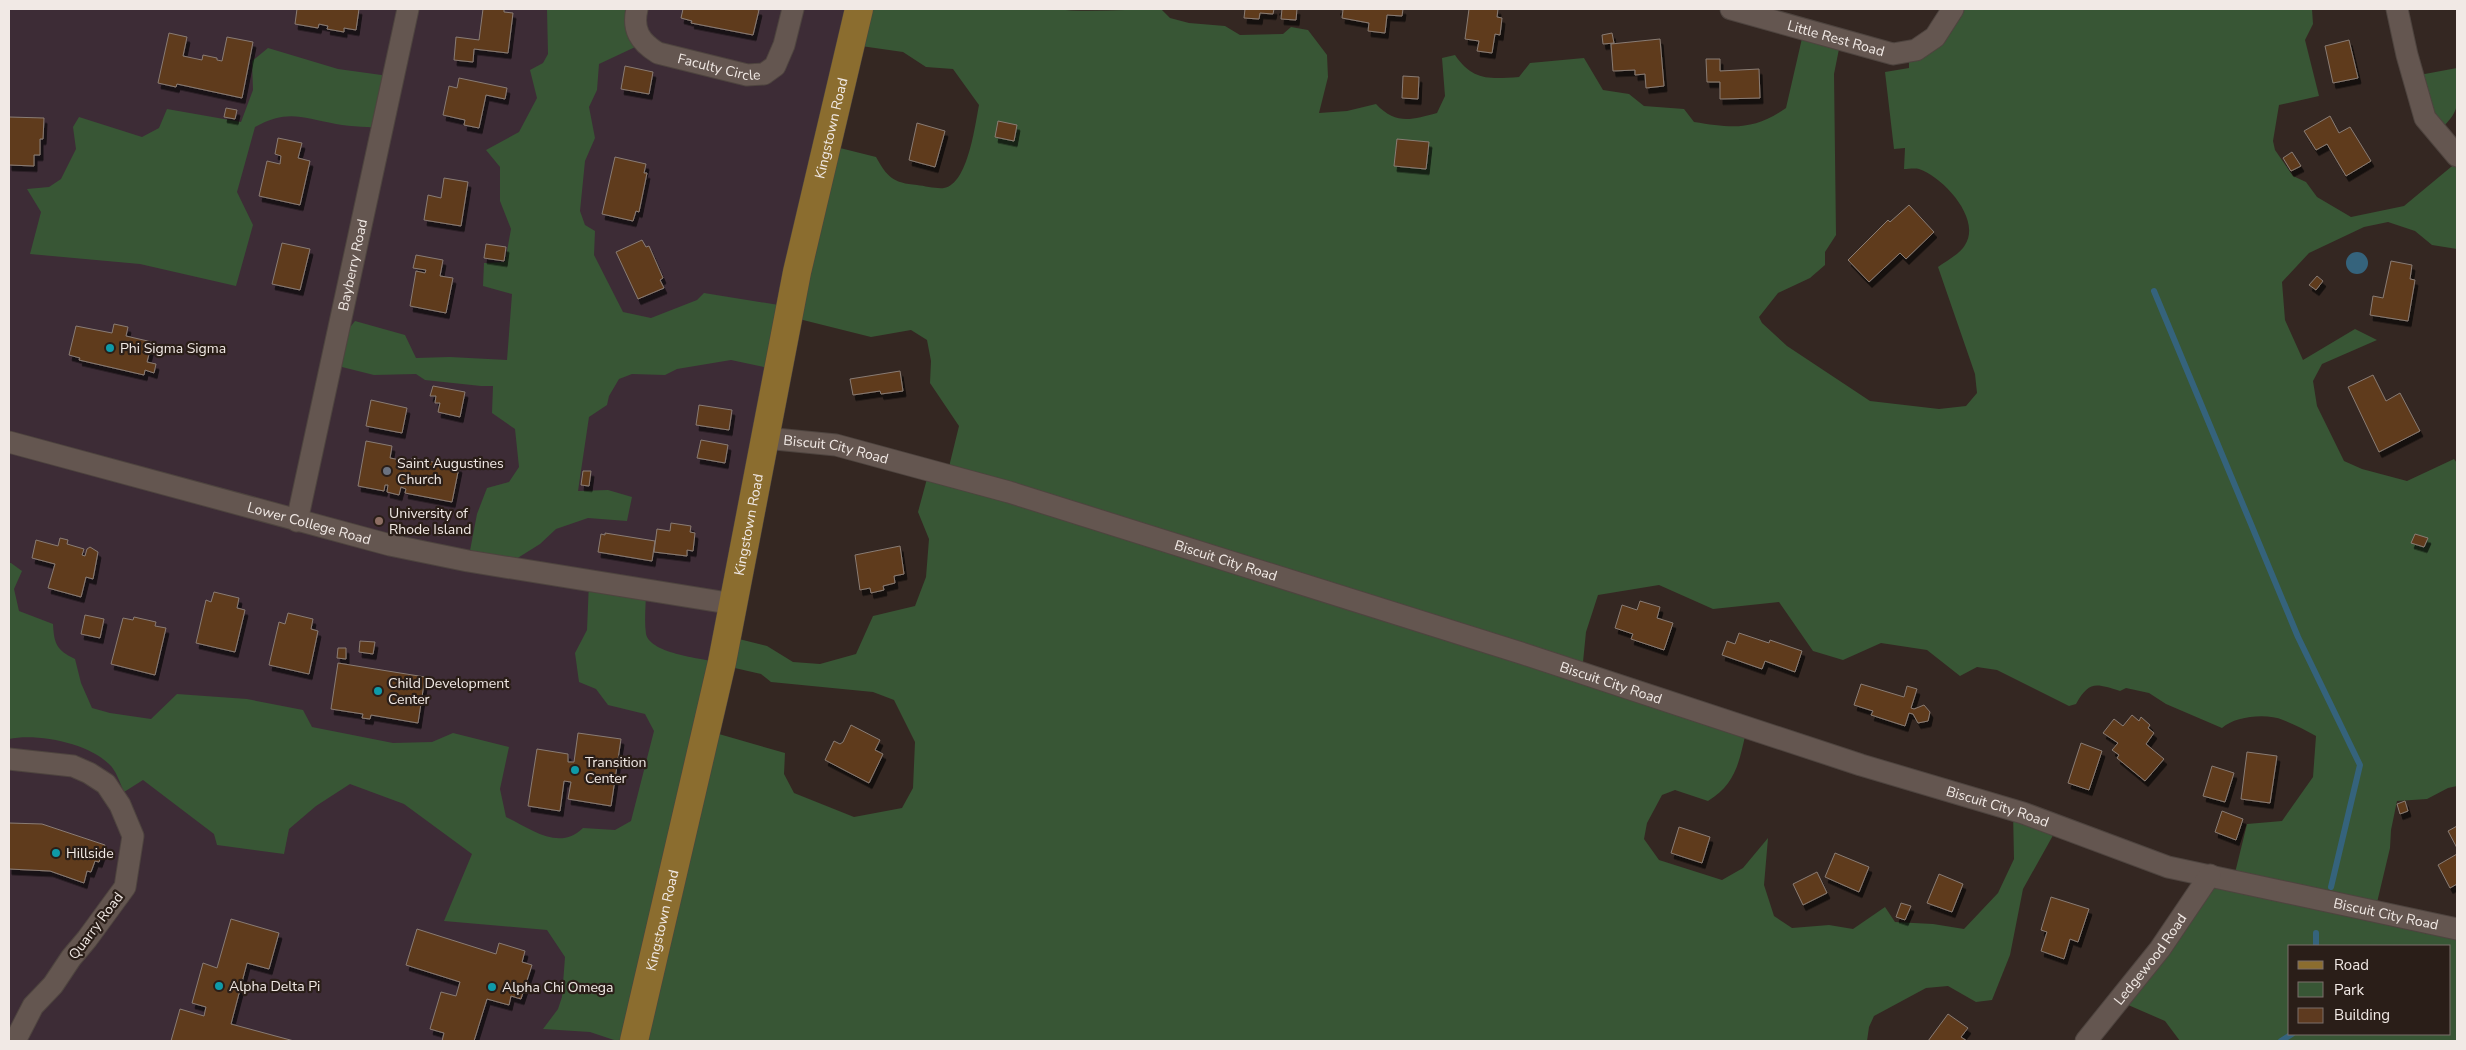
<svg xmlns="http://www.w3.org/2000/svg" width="2466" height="1050" font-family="'Nunito Sans',sans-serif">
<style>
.education{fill:#3d2c36}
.green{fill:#385635;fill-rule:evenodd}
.water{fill:#35637c}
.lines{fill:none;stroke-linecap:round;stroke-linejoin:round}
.stream{stroke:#35637c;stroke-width:6}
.building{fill:#5e3a1f;stroke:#897c73;filter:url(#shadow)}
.street-casing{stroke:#4e443f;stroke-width:23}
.primary-casing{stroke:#4e443f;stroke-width:29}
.street{stroke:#645650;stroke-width:21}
.primary{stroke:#8b6d2f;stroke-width:28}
.culture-dot{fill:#0f9aa8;stroke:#2a1e18;stroke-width:2}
.worship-dot{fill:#6b7280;stroke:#2a1e18;stroke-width:2}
.education-dot{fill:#8d6e63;stroke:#2a1e18;stroke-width:2}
.labels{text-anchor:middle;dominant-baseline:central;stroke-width:4.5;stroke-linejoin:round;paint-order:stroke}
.street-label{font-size:14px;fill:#f1e9e5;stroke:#2a1e18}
.poi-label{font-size:14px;fill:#f1e9e5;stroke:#2a1e18;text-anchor:start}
</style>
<defs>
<filter id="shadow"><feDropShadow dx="3" dy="5.5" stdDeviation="0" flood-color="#0009"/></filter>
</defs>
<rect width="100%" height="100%" fill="#342722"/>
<path class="education" d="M9,9H856L634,1041H9Z"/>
<path class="green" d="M547,9H639L648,41L599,64L597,90L589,107L595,138L585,161L580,211L585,225L595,231L594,255L623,312L651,318L697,300L704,293L791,307L832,146L876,157C887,177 893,183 917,185C925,186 937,189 944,188C968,184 975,125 979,105L953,69L926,67L903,52L854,45L862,9H1054C1089,13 1125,9 1161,9L1170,18L1189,23L1225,26L1240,35L1283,34L1291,27L1308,30L1327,55L1328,77L1319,113L1347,111L1376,104C1396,125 1411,120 1437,113L1445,96L1442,58L1455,55C1473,81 1489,79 1519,77L1530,63L1584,58L1603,90L1629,94L1644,106L1684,109L1694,122C1732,128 1753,131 1786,108L1803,34L1840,44L1834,74L1836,235L1825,252V265L1810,278L1778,293L1759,317L1762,323L1787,346L1870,401L1939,409L1966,406L1977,393L1975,374L1938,267C1946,261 1960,254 1965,245C1982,219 1943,177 1919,169C1915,168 1908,169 1904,169L1905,148L1894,149L1885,72L1909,68V54L1952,9H2312L2313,24L2305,40L2319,96L2279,105L2273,141L2275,150L2293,176L2306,182L2317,197L2351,217L2404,206L2457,162V249L2432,245L2415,231L2388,222L2364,227L2309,253L2282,282L2285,320L2303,360L2355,329L2377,340L2322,364L2313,381L2317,406L2344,461L2362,469L2407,481L2454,459L2457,463V786L2448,788L2427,799L2397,801L2391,830L2390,848L2375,911L2457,930V1041H2180L2165,1021L2119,1001L2203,883L2233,881L2247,824L2282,821L2313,777L2316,736C2305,730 2294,724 2283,720C2267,713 2235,716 2222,728L2166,704L2149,693L2126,688L2120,691C2095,683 2089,681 2076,704L2069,706L1997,670L1977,667L1960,676L1927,650L1881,643L1843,660L1813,651L1779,602L1713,609L1659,585L1598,595L1586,632L1582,672L1746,732C1739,762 1736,784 1708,801L1675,790L1662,795L1647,823L1644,839L1659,860L1722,880L1743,868L1768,838L1764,885L1774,916L1792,928L1829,925L1853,929L1885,907L1895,922L1933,924L1964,929L1998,893L2014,859L2013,811L2056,830L2023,889L2010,955L1992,1000L1976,1002L1948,986L1926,988L1874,1016L1869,1027L1867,1041H617L590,1032L543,1029L558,1009L562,997L565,957L547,930L444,921L472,854L404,804L350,784L316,806L289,829L284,854L217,845L214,834L143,780L124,792C120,783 116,770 109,764C88,743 37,733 9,739V563H11L22,571L14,589L19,611L53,624C54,643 56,650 75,659L81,683L92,708L110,713L151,719L177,694L247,699L303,710L312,727L393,743L432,742L453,733L509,747L500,789L506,817C530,828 559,852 583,828L615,830L631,821L654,731L645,714L608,705L596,689L579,682L575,653L587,630L589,582L646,591C646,604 644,620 646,634C650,654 705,659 722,663L731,637L767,646L793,662L820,664L856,654L873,616L915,606L926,577L929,539L918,512L928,475H947L959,426L930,383L931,361L927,340L911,330L871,337L795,318L782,371L731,360L677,369L665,375L632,374L619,379L609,396L607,405L589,417L578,491L608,490L632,497L627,521L588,518L556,529L540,544L505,566L468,561L477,514L487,488L509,482L519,467L515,429L492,413L493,386H481L425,380L416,374L374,375L338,366L344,335L355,321L405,335L416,358L450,357L507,360L512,294L483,286L484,263L505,262L511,229L500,201V167L486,150L519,132L537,98L530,70L543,63L548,54ZM726,666L761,674L771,682L873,692L894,700L915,742L913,788L902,808L854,817L794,793L784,774L785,753L712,732ZM2290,946H2450V1034H2290Z
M268,48L338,69L396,77L386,128C370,127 352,127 336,124C301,118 289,109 255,127L237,192L253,225L236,286L140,264L30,254L41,212L27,189L49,187L61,179L76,149L73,127L79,117L142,137L159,128L167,109L241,122L253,90L252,61Z
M2457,68C2457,103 2464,110 2435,134L2414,76Z"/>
<path class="water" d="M2346 263a11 11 0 1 1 22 0a11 11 0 1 1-22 0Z"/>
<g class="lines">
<path class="stream" d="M2154,291L2298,637L2360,765L2331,887
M2316,933V946
M2281,1041L2292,1034"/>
</g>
<path class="building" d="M297,9H359L356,30L344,28V32L327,29L328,26L319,24L318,28L295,24Z
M483,9H504V12L513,13L508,53L474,49L473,62L454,60L456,37L479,40Z
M683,9H755L759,10L753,35L691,23L692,21L681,18Z
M1245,9H1274L1273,14L1260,13L1259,19L1244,18Z
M1276,9H1297L1296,20L1281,19L1282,9Z
M1337,9H1403L1402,16L1387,15L1385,33L1368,31L1369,23L1342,18L1343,10Z
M1469,9H1498L1497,17L1502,18L1500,35L1495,34L1492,53L1477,51L1479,41L1465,39Z
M169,33L187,37L183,56L202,60L203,55L217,58V60L222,61L227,37L253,42L242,98L177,84L176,87L158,83Z
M1612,33L1614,43L1603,44L1602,35Z
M1660,39L1664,86L1646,88L1645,74L1635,75V70L1613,71L1611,44Z
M2349,40L2358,78L2333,83L2325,46Z
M1706,59H1720V71L1759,69L1760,98L1720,99V82H1707Z
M625,66L653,72L649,94L621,89Z
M1403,76L1419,77L1418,99L1402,98Z
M459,78L507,88L505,99L486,95L479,128L464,125L465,120L443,115L449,86L457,88Z
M226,108L237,110L235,119L224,117Z
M2330,116L2339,133L2350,127L2371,161L2346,176L2327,144L2316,150L2304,131Z
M9,117L44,118L43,139H40V155H34V166L9,165Z
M998,121L1017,125L1014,141L995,137Z
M917,123L945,131L935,167L909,160Z
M278,138L302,143L298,158L310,161L300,205L259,196L267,161L280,164L281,156L275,154Z
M1397,139L1429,142L1426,169L1394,166Z
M2292,152L2301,166L2291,171L2283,158Z
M615,157L646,164L644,173H647L639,212L636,211L633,221L602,214Z
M444,178L468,182L461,226L424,220L428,195L441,198Z
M1909,205L1934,232L1906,259L1900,253L1869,282L1848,260L1888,220L1890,222Z
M642,240L646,247L649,246L663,278L660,280L664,288L638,299L616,252Z
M282,243L310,249L300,290L272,284Z
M486,244L506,247L504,261L484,258Z
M416,255L443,260L440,276L453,278L446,313L410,306L416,271L425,273L426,270L413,268Z
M2391,261L2412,265L2410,279L2415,280L2408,321L2370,315L2373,296L2383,298Z
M2317,276L2323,281L2316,290L2309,285Z
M114,324L128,327L126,336L152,342L147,362L156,364L154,373L145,370L144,375L79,360L80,358L69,355L76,326L112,333Z
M900,371L903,391L881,394L880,391L853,395L850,379Z
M2373,375L2386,401L2400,393L2420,431L2379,452L2348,387Z
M433,386L465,392L460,417L438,412L440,403H435L436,396H430Z
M371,400L407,408L402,433L366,426Z
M699,405L732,410L729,430L696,425Z
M701,440L728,445L725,463L697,458Z
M366,441L392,446L390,458L411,462L412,458L459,467L452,502L405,493L406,489L401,487L399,495L387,492L388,485H385L384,491L358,486Z
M583,471H591L589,486L581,485Z
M671,523L691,526L690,532L695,533L693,551L687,550V556L654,552L657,529L670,531Z
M605,533L655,541L652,561L598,552L601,534L605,535Z
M2415,534L2428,538L2424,547L2411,543Z
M60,538L68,540L67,544L84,549L82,555L85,556L87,549L90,547L98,552L93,579L86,577L81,597L48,588L55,564L32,558L36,540L58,546Z
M900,546L904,574L894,576L895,583L883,586L884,590L871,593L870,588L860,590L855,555Z
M214,592L239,598L237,608L245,610L235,652L196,643L206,600L211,602Z
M1640,601L1660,607L1657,618L1673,623L1664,650L1631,639L1633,634L1615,628L1622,605L1637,610Z
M288,613L313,619L311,629L318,631L309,674L269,665L279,622L285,624Z
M85,615L104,619L100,638L81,634Z
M134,617L156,622L155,626L166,628L155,675L111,664L123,618L133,620Z
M1739,633L1769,643L1770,640L1802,651L1795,672L1765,661L1762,669L1722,655L1727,641L1735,644Z
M360,641L375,642L373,654L359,652Z
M338,648H346V659L337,658Z
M338,663L425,677L418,723L371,715L370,719L362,718L363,714L331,709Z
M1861,684L1904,697L1907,686L1917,689L1911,708L1914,709L1924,705L1930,712L1928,721L1918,723L1913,714L1909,713L1905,726L1871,715L1873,711L1854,705Z
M2132,715L2139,721L2141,717L2150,725L2148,728L2154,733L2146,744L2164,759L2145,781L2117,758L2119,755L2112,750L2118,743L2103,733L2114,719L2123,726Z
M851,725L880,740L875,750L883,754L869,783L825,760L834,741L840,744L843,742Z
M578,733L621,739L611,806L568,799L571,782L564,781L560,811L528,806L537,749L568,754V762H574Z
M2081,743L2102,751L2089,790L2068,783Z
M2247,752L2277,756L2270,803L2241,799Z
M2212,766L2234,773L2225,802L2203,796Z
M2405,801L2408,811L2400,814L2397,804Z
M2222,811L2243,819L2236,840L2215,832Z
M9,823L42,824L105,845L99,862L95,861L91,872L87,871L84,883L50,871L9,869Z
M2457,826V848L2448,831Z
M1679,827L1710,837L1702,863L1671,853Z
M1835,853L1869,867L1859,892L1825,877Z
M2457,854V884L2450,888L2438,865Z
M1817,872L1827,893L1803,905L1793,884Z
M1939,874L1963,884L1952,912L1927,903Z
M2051,897L2089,909L2078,942L2070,939L2064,959L2041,951L2047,932L2041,930Z
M1901,903L1911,906L1905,920L1896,917Z
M231,919L279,933L269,969L247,963L231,1024L294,1041H171L180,1009L204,1016L206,1007L192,1003L203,963L217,968Z
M417,929L496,954L499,943L525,951L522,962L532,965L521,999L511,996L509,1005L487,999L474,1041H442L444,1033L430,1029L441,992L456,996L460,982L406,965Z
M1948,1014L1968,1028L1961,1037L1967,1041H1928Z"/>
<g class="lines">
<defs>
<g id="street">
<path id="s1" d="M637,9C632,30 640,42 658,53L747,75L764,74L775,66L784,45L793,9"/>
<path id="s2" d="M1731,9L1893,54L1916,50L1935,37L1953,9"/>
<path d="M2397,9L2407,55L2425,118L2457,156"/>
<path id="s3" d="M765,438L836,445L1009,492L1524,654L1861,765L2023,813L2168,867L2457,929"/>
<path id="s4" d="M9,442L390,545L468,561L734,604"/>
<path id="s5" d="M297,521L408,9"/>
<path d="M9,759L73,766L89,773L106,784L120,805L133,836L125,887L87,939L71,958L53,985L33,1006L15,1041"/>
<path id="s6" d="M2086,1041L2160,949L2210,875"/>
</g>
<g id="primary">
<path id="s7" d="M634,1041L722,662L797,272L859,9"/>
</g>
</defs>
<use href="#street" class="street-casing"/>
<use href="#primary" class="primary-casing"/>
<use href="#street" class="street"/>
<use href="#primary" class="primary"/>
</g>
<g class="culture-dot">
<circle cx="110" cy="348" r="5"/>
<circle cx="378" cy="691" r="5"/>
<circle cx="575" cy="770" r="5"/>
<circle cx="56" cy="853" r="5"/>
<circle cx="219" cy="986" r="5"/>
<circle cx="492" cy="987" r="5"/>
</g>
<circle class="worship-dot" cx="387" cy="471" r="5"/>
<circle class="education-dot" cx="379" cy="521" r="5"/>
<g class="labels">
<g class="street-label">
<text stroke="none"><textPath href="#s2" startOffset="109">Little Rest Road</textPath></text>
<text stroke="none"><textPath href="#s1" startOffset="116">Faculty Circle</textPath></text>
<text stroke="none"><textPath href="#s7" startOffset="934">Kingstown Road</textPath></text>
<text stroke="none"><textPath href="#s5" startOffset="262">Bayberry Road</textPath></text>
<text stroke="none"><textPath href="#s3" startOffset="72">Biscuit City Road</textPath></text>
<text stroke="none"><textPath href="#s4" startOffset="311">Lower College Road</textPath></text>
<text stroke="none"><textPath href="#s7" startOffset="529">Kingstown Road</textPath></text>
<text stroke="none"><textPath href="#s3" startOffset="478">Biscuit City Road</textPath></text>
<text stroke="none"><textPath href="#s3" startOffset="882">Biscuit City Road</textPath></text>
<text stroke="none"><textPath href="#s3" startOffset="1288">Biscuit City Road</textPath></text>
<text stroke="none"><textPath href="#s3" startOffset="1692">Biscuit City Road</textPath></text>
<text stroke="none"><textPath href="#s7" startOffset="124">Kingstown Road</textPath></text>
<text transform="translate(96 926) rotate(-53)">Quarry Road</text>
<text stroke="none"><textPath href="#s6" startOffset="104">Ledgewood Road</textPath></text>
</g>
<g class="poi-label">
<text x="120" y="348">Phi Sigma Sigma</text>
<text x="397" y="463">Saint Augustines<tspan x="397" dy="16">Church</tspan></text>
<text x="389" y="513">University of<tspan x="389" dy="16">Rhode Island</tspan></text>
<text x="388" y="683">Child Development<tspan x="388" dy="16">Center</tspan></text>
<text x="585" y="762">Transition<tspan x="585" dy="16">Center</tspan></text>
<text x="66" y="853">Hillside</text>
<text x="229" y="986">Alpha Delta Pi</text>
<text x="502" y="987">Alpha Chi Omega</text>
</g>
</g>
<rect width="2466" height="1050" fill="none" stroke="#f1e9e5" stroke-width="20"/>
<rect x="2288" y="945" width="162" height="90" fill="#2a1e18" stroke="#7a6f6a"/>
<rect x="2298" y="961" width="25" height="8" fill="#8b6d2f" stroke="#7a6f6a"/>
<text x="2334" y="970" font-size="15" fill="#f1e9e5">Road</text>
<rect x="2298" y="982" width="25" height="15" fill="#385635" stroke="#7a6f6a"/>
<text x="2334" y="995" font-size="15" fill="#f1e9e5">Park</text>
<rect x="2298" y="1008" width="25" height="15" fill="#5e3a1f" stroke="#7a6f6a"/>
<text x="2334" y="1020" font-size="15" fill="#f1e9e5">Building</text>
</svg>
